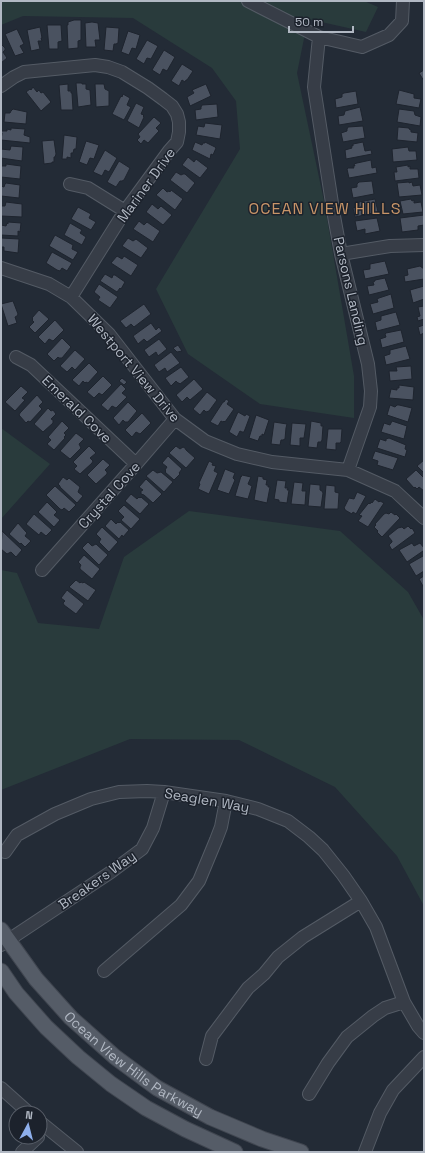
<svg xmlns="http://www.w3.org/2000/svg" width="425" height="1153" font-family="'Space Grotesk',sans-serif">
<style>
.green{fill:#293b3c}
.building{fill:#4a5260;stroke:#1e242e}
.lines{fill:none;stroke-linecap:round;stroke-linejoin:round}
.minor-casing{stroke:#545b65;stroke-width:14}
.major-casing{stroke:#404650;stroke-width:17}
.minor{stroke:#373d47;stroke-width:12}
.major{stroke:#555c67;stroke-width:15}
.labels{text-anchor:middle;dominant-baseline:central;stroke-width:3;stroke-linejoin:round;paint-order:stroke}
.street-label{font-size:14px;fill:#b1b8c3;stroke:#1c222c}
.quarter-label{font-size:16px;letter-spacing:1px;fill:#c89568;stroke:#1c222c}
</style>
<rect width="100%" height="100%" fill="#232b36"/>
<path class="green" d="M1,1H364L378,7L366,32L308,19L297,73L324,201L354,376V418L260,404L188,354L156,289L240,149L236,101L212,68L133,18L23,16L1,25Z
M1,428L50,464L1,519Z
M189,511L340,531L408,592L424,620V906L397,856L335,787L239,740L130,739L1,790V570L17,573L38,623L99,629L124,557Z"/>
<path class="building" d="M74,20H81V40L78,41V48L68,49L67,25H68V22Z
M92,22L98,23L100,40H95L96,47H86L85,23Z
M47,25H61L62,41L58,42V49H49Z
M40,27L42,38H41L42,41H38L40,49L31,51L27,30Z
M106,27L119,28L118,43L116,44H114L113,51L104,50Z
M17,29L24,44L20,46L24,53L15,56L5,34Z
M128,31L140,35L136,49L132,48L129,55L121,52Z
M147,40L158,46L151,59L147,58L144,64L136,59Z
M1,44L5,48V50L3,52L7,58L1,63Z
M164,50L175,57L167,71L163,69L160,75L152,70Z
M182,64L193,71L187,80H186L185,82L182,80L179,86L171,81Z
M424,70V81L419,73Z
M76,83H82V84H86V89L90,90L91,105L78,107Z
M68,84V91H71V93H72L73,110H61L59,85Z
M95,84H104L105,89L109,91V106L96,107Z
M206,84L211,96L190,106L187,97L194,93L192,90Z
M33,87L37,92L39,90L41,93L43,92L51,102L41,111L26,92L30,89L31,90Z
M399,90L414,94V98L421,99L419,108L396,104Z
M356,91L358,104L336,108L335,99L342,97V94L344,93Z
M123,94L130,98L127,105L131,107L124,120L112,114L121,96L122,97Z
M136,103L144,107L141,114L144,115L143,116L144,117L139,128L127,121Z
M217,104L218,117L196,120L195,110L201,109V107L202,105Z
M360,107L363,121L339,125L338,116L344,115L345,111Z
M13,109L27,112L26,124L4,122L5,113H10L11,111Z
M399,109L414,111L415,115L421,117L420,126L397,122Z
M154,117L161,123L156,128L159,131L148,143L144,140L141,144L137,140L140,137L138,134Z
M205,123L222,125L220,139L196,135L198,126L204,127Z
M363,126L365,138L343,142L341,133L347,131V129L348,127Z
M398,127L409,128V129L411,130V132L418,133L417,142L397,140Z
M11,128L25,129L24,135L30,137V143L1,140L2,133H1V131H7V129L11,130Z
M64,135L77,137L76,149H74L73,153H71V158L67,157V159H62Z
M54,140L56,154L55,157H54V162H52V163L44,164L42,141Z
M86,141L99,145L94,159L90,158L87,165L79,162Z
M195,142L202,145L203,143H205V142L215,147L216,148L213,155L211,154L210,159L192,150Z
M363,142L365,151L371,150L372,154L346,159L345,150L352,148L351,146H353V144Z
M11,146L23,147L22,161L1,158V149L10,150Z
M408,147L409,151H416L417,160L393,162L392,149Z
M105,150L117,158L109,172L105,170L102,176L93,172Z
M188,157L194,162L196,159L208,168L200,178L182,165Z
M371,160L372,168L376,167L377,173L349,178L347,169L348,168H354L353,166H355L354,164L357,163Z
M119,161L130,168L124,180L122,181H120L116,187L107,182Z
M6,164L21,166L20,179L1,177V166H6Z
M408,165V167L410,166V169H418L419,178L395,181L394,172H397L396,167Z
M176,172L181,175L183,174H185L195,183L187,193L170,180Z
M372,181L374,194L353,198L351,188L357,187V184L359,182Z
M409,182V183L412,182L413,186L420,185L422,195L399,197L397,183Z
M6,183L20,185L19,198L1,196V186L4,187L5,184Z
M163,188L167,192L169,191L170,192L171,190L183,199L175,210L156,195Z
M375,199L378,212L355,217L353,208L359,206V202Z
M411,199L412,201L414,200V203L421,202L423,212L403,214L400,201Z
M6,202L22,204V217L1,216V206H5Z
M152,204L158,209L161,206L172,215L163,225L146,212Z
M78,207L91,214L89,218L96,222L91,230L71,219Z
M424,215V225L418,226V230L402,232L400,218Z
M377,218L380,231L365,234V229L357,231L355,221Z
M139,221L144,225L147,222L160,231L153,242L133,229Z
M8,222L21,223L20,232L18,231V236L1,235V225L6,226L7,223L8,224Z
M70,223L82,230L80,233L86,237L82,245L64,235Z
M55,235L73,245L72,249L78,252L73,260L49,246Z
M1,238L19,239L18,253L4,251V247H1Z
M128,238L133,241L136,239L148,248L141,258L122,246Z
M52,252L72,263L67,271L62,268L60,271L57,270L46,263Z
M117,256L122,259L124,256L138,265L131,276L111,263Z
M385,261L389,274L365,279L363,270L370,269V264Z
M420,266L424,269V279L405,282L404,276L408,275L407,269Z
M105,274L112,278L113,275H115L125,282L121,289L120,288L117,292L100,281Z
M385,278L389,290L369,295L367,286L374,285L373,282L375,281V280Z
M99,284L118,297L110,308L98,300L100,297L94,292Z
M424,286V299L413,303L410,290Z
M391,294L394,308L373,314L370,304L378,302L377,299L379,298Z
M13,301L18,314L17,316L15,317L17,323L8,326L1,304Z
M144,304L151,314L134,327L131,324L126,328L120,321Z
M424,306V319L418,321L417,317L420,316L418,307Z
M39,310L49,319L35,333L29,327L34,322L32,320L33,319L32,318Z
M396,312L400,325L377,331L375,322L381,320V316Z
M55,320L64,330L53,341L49,339L45,344L38,337Z
M151,323L156,330L159,327L162,331L147,342L144,339L138,344L133,336Z
M424,325V335V333L420,335L418,327Z
M401,330L404,342L382,348L380,339L386,337L385,334L386,333Z
M62,338L71,347L62,358H59L58,357L54,361L47,354Z
M159,339L167,349L158,356L156,352L149,357L144,350Z
M178,345L182,351L177,352L173,348Z
M406,346L410,359L386,365L384,356L390,354V350Z
M75,350L85,359L75,370L72,367L67,372L60,366Z
M171,352L180,363L167,372L165,368L159,372L154,365Z
M89,363L98,372L88,383L86,382L85,383L83,381L79,386L72,380Z
M411,366L412,379L390,381L389,371H397L396,367Z
M181,367L189,377L180,384L179,383H178L176,381L171,386L165,378Z
M103,376L112,385L102,395L99,393L94,398L87,392Z
M122,378L127,382L124,385L119,381Z
M194,379L203,389L190,400L187,397L182,402L176,395Z
M121,384L126,389L122,393L127,397L116,408L112,406L108,411L101,405Z
M399,385L414,387L413,400L389,398L391,389L397,390V388H399Z
M21,386L28,392L22,398L25,400L15,411L5,402Z
M207,392L217,400L209,411L206,412L204,410L200,415L193,409Z
M37,395L43,402L39,406L42,409L30,422L28,421L26,423L19,415L20,413Z
M226,399L229,401L227,404L234,409L225,422L224,421L223,422L221,421L218,426L210,422L223,402H224Z
M128,402L137,411L128,422H125L123,420L119,425L113,418Z
M390,405L395,407L397,405H399L412,408L408,422L387,415Z
M48,408L51,411L53,410L56,414L51,419L53,420V423L43,432L34,424Z
M238,412L245,416L246,414L250,416L244,432H242L240,431L237,437L229,432Z
M142,413L151,423L140,434L136,432L132,437L125,430Z
M256,415L269,420L264,435L262,434V436H260L258,441L249,438Z
M62,421L69,428L64,433L66,435L64,437L65,438L54,450L47,444L51,440L48,437Z
M311,421L321,423V426H323L322,440L321,442H318L317,448L308,447Z
M392,421L407,426L404,439L381,432L384,423L390,425Z
M274,422L287,424L286,428L285,439L283,440H281L280,445L271,444Z
M292,423L306,424L304,438H300V446L290,445Z
M328,429H342L341,442L340,443H336V450L326,449Z
M76,433L84,439L79,444L81,448L70,459L60,451Z
M389,438L406,445L405,449L407,450L405,457L377,448L380,439L386,441V439Z
M89,446L96,453L90,458L93,461L92,463L80,474L74,469L77,466L73,462Z
M176,446L180,449L183,447L185,448L186,450L195,458L186,468L169,453Z
M375,451L398,458L393,470L377,465L378,461L372,459Z
M168,456L182,469L179,473L180,474L174,480L165,472L166,471L165,470L167,467L162,463Z
M103,459L110,465L105,470L107,472V474L96,484L87,475Z
M424,460V473L417,466Z
M209,461L213,463L212,465L216,466L214,471L218,473L209,494L198,489L200,484L199,483Z
M225,469L235,473L233,478L235,480L229,494L217,490Z
M153,470L157,473L161,472L173,482L164,492L146,476Z
M416,470L424,478V491L419,487L417,489L415,487L414,488L406,479Z
M242,475L251,477L248,484L252,486L248,499L235,496L241,476V477Z
M258,476L263,477V479L267,480L266,485H268V487H270L267,503L254,500Z
M63,477L67,480L69,478L80,487L78,492L83,496L77,503L60,487V486L58,484Z
M146,479L162,494L153,503L144,495L141,494V491L143,490L139,487Z
M277,480L286,481L285,488H288L287,490H289L287,503L279,502V500L274,499Z
M294,482L303,483L302,491H306L305,505L291,504Z
M310,484L320,485V490L322,491L323,493L321,507L308,506Z
M326,485L335,486V492L339,493L338,509H324Z
M55,486L76,505L69,512L64,508L62,510L60,509L46,495Z
M357,492L366,496L356,514L353,512L352,514L345,510V509L344,508L349,498L354,499Z
M131,494L137,499L139,497L140,498L141,497L149,504L140,514L125,501Z
M375,499L379,502L380,501L384,503L368,527L358,521L362,516L359,515L367,505L369,503L370,504L371,502L372,503Z
M47,502L57,512L54,515L60,520L54,527L38,512Z
M124,505L140,519L131,529L121,520L124,517L118,511Z
M391,512L395,515L396,514L400,518L382,537L377,532L378,531L374,527L376,525L375,524L384,514L386,513L389,514Z
M34,514L52,530L46,536L41,532L39,535L26,524Z
M111,519L116,524L118,522L119,523L120,522L129,530L123,537L122,535L119,539L105,526Z
M18,523L26,532L27,533L25,536L31,541L25,547L21,543L20,544L9,534Z
M408,526L411,529L412,528L415,533L392,550L389,545L392,542V541L388,536L398,528L402,527L404,529Z
M102,527L118,542L109,552L99,542L101,539L96,534Z
M2,531L22,550L16,557L11,552L7,554L1,549Z
M88,542L92,546L96,544L108,555L99,565L82,548Z
M412,543L414,546L420,543L424,548V551H423L407,562L399,550Z
M84,555L100,569L92,579L80,569V567L81,565L78,562Z
M423,556L424,557V571L416,576L409,564Z
M424,576V588L419,579Z
M76,580L80,583L81,582L83,583L84,582L96,590L88,601L69,587Z
M67,590L84,604L76,614L64,605L63,603L65,601L61,598Z"/>
<g class="lines">
<defs>
<path id="minor" d="M248,1L319,37L362,47L389,35L402,21L403,1
M319,37L314,87L334,216L341,254L368,364L371,391L370,407L348,470
M1,86L14,77L24,72L95,65L108,67L122,72L148,88L163,99L172,106L177,114L179,122V132L177,142L169,151L125,211L71,297
M70,184L88,188L125,211
M341,254L390,246L424,245
M1,268L49,284L71,297L109,334L175,419L205,441L237,454L272,462L348,470L395,491L424,518
M16,357L31,365L136,464
M42,570L136,464L175,419
M5,852L17,835L55,814L91,799L119,792L147,791L164,792L226,801L258,809L288,821L309,837L323,850L343,875L361,901L376,927L404,1002L418,1026L424,1033
M1,945L111,872L142,849L153,828L164,792
M104,971L181,905L199,881L216,840L221,827L226,801
M206,1059L212,1036L248,988L264,974L278,957L303,937L361,901
M1,1088L29,1113
M309,1094L328,1063L347,1037L373,1016L385,1008L404,1002
M40,1122L77,1152
M22,1152L38,1137
M365,1152L380,1113L393,1090L424,1057"/>
<g id="major">
<path id="s1" d="M1,930L36,979L71,1018L115,1057L157,1088L210,1117L262,1139L301,1152"/>
<path d="M1,971L16,993L46,1027L78,1057L111,1084L146,1108L185,1129L235,1152"/>
</g>
</defs>
<use href="#minor" class="minor-casing"/>
<use href="#major" class="major-casing"/>
<use href="#minor" class="minor"/>
<use href="#major" class="major"/>
</g>
<g class="labels">
<g class="street-label">
<text transform="translate(146 185) rotate(-54)">Mariner Drive</text>
<text transform="translate(351 291) rotate(77)">Parsons Landing</text>
<text transform="translate(134 368) rotate(50)">Westport View Drive</text>
<text transform="translate(77 409) rotate(44)">Emerald Cove</text>
<text transform="translate(109 495) rotate(-48)">Crystal Cove</text>
<text transform="translate(207 800) rotate(10)">Seaglen Way</text>
<text transform="translate(97 880) rotate(-35)">Breakers Way</text>
<text stroke="none"><textPath href="#s1" startOffset="191">Ocean View Hills Parkway</textPath></text>
</g>
<g class="quarter-label">
<text x="325" y="208">OCEAN VIEW HILLS</text>
</g>
</g>
<rect width="425" height="1153" fill="none" stroke="#b1b8c3" stroke-width="4"/>
<g transform="translate(28 1125) rotate(7)"><circle r="19" fill="#1c222c" stroke="#585e68"/>
<path d="M0-3L7 15L0 10L-7 15Z" fill="#8eafec"/>
<text y="-6" font-size="11" font-weight="bold" text-anchor="middle" fill="#b1b8c3">N</text>
</g>
<path d="M289 26v6h64v-6" fill="none" stroke="#b1b8c3" stroke-width="2"/>
<text x="295" y="26" font-size="12" fill="#b1b8c3" stroke="#1c222c" stroke-width="3" paint-order="stroke">50 m</text>
</svg>
